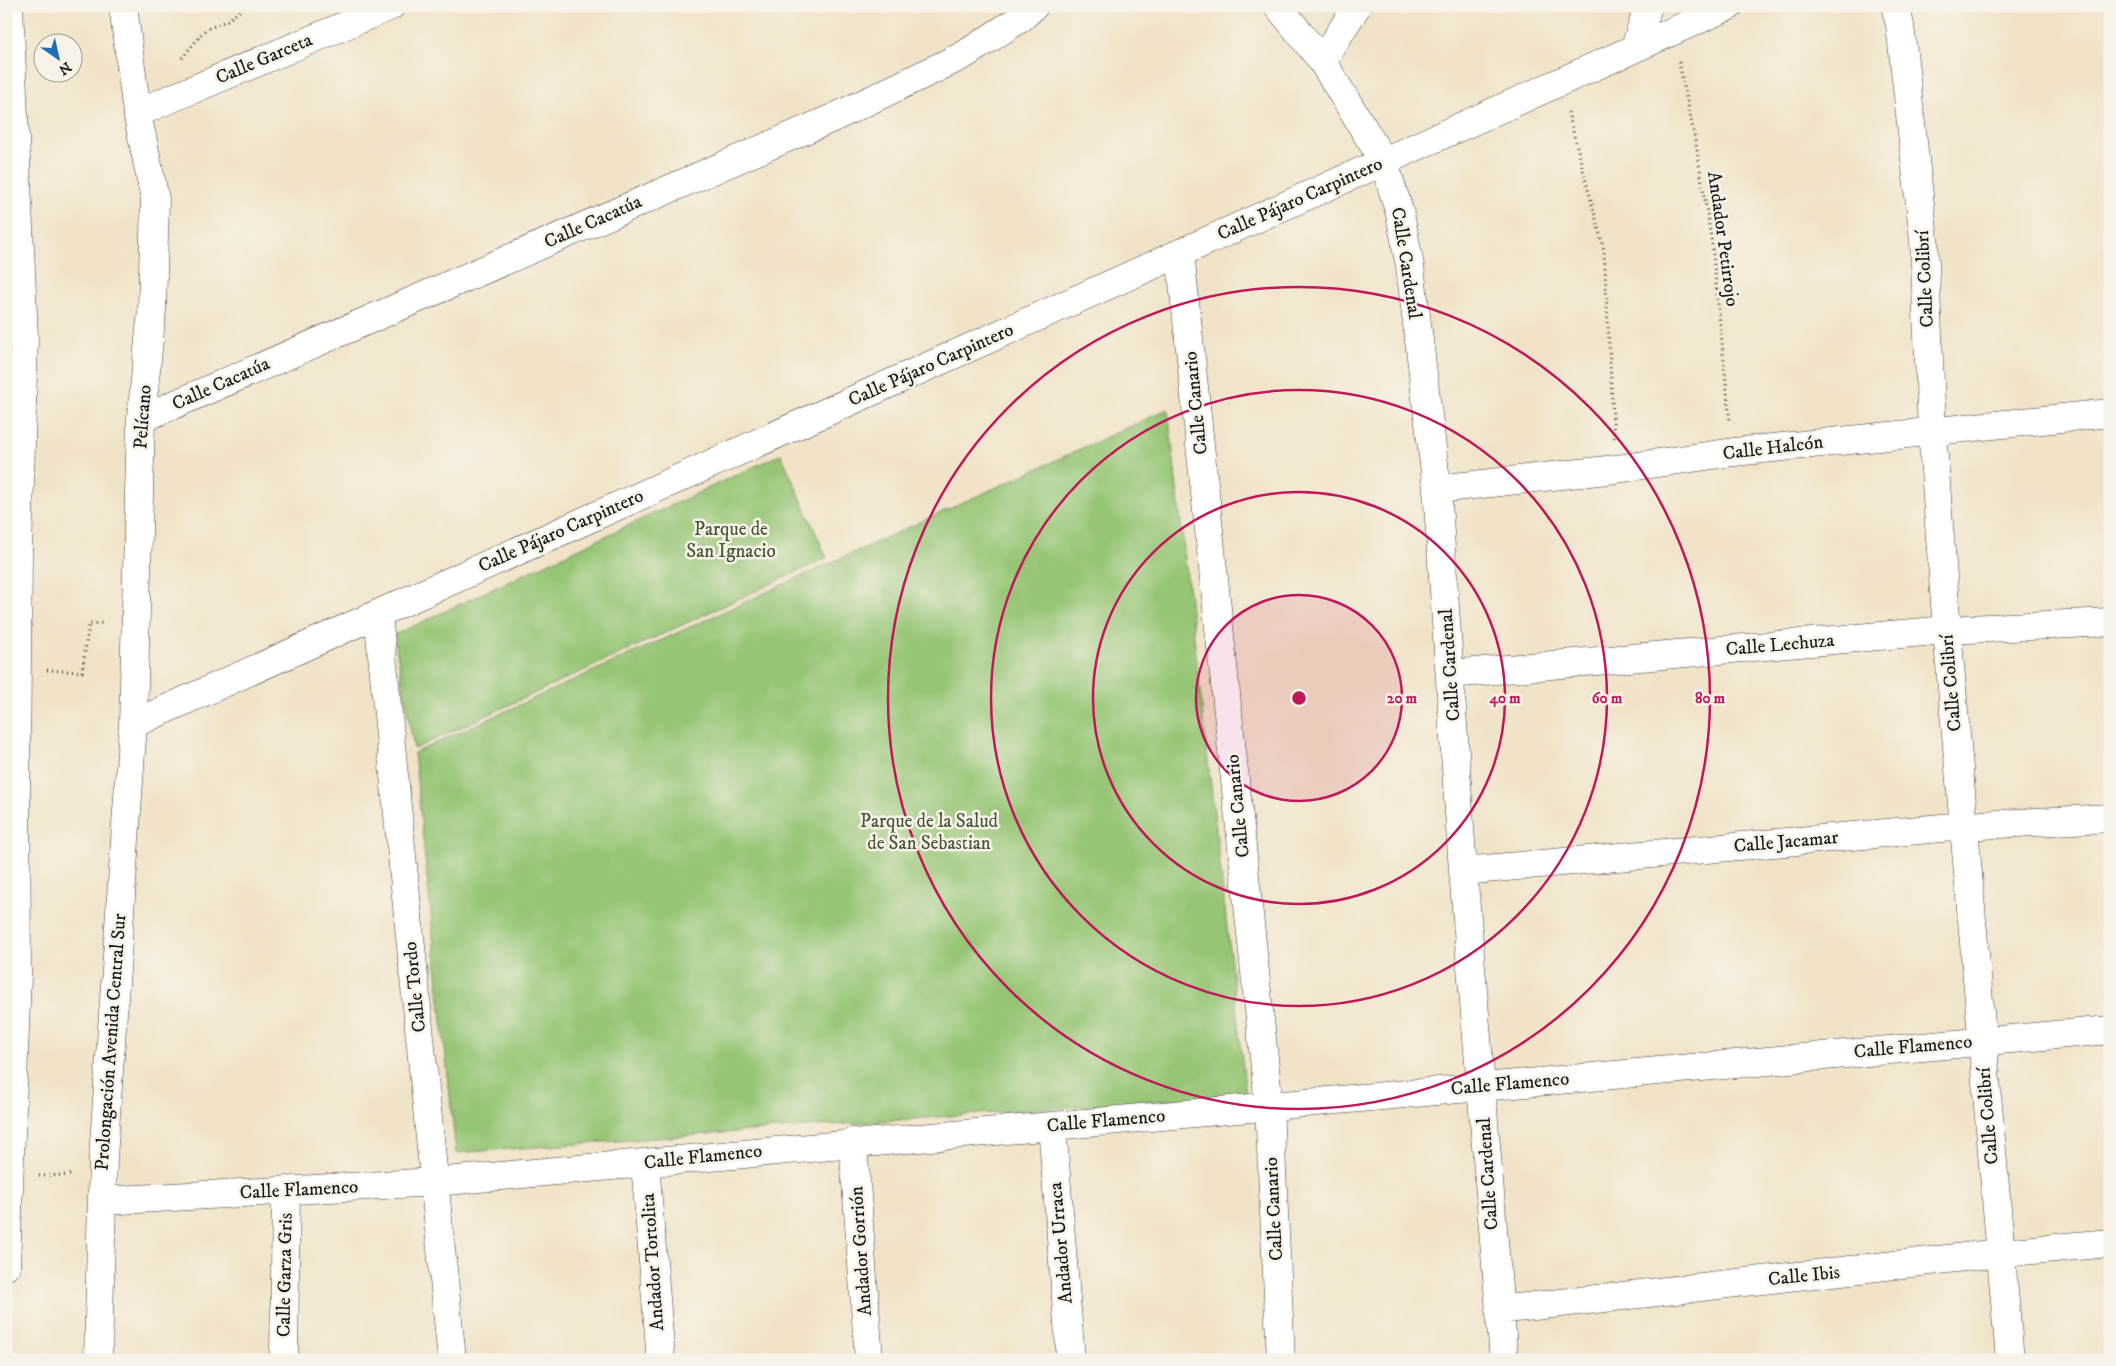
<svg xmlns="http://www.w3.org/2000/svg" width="2116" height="1366" font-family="'IM FELL DW Pica',serif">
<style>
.green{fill:#96c574;stroke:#597048}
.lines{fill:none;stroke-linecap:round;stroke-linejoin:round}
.minor-casing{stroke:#3c3a36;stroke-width:29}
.path{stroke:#3c3a36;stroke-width:3;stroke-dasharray:1 4;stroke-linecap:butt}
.minor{stroke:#fff;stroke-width:28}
.ring{fill:none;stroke:#c2185b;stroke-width:2.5}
.labels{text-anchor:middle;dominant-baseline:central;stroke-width:5;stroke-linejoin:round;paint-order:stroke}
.street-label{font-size:19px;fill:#1c1c1c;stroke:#f7f3e8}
.park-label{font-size:19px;fill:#47573b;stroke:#f7f3e8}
.centre{fill:#c2185b;stroke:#f7f3e8;stroke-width:2.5}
.ring-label{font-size:15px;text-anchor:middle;font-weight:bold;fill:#c2185b;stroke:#f7f3e8;stroke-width:5;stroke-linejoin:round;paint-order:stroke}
</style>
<rect width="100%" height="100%" fill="#f7f3e8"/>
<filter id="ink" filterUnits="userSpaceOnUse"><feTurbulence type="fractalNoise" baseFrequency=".02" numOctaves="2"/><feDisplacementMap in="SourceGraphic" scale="10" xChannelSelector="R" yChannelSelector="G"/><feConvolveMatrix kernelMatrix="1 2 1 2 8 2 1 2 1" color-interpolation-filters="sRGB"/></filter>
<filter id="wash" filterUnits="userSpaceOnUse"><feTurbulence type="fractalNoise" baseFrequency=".0096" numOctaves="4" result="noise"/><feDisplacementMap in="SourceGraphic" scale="20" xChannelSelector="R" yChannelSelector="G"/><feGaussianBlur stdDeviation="1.12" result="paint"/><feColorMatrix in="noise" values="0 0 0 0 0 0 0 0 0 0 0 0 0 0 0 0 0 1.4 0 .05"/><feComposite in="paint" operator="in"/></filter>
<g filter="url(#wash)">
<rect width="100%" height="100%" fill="#f1e3c8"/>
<path class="green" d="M1168,409L1246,1094L456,1153L414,753Z
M781,454L827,558L414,749L394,635Z"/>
</g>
<g filter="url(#ink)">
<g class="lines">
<defs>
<path id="minor" d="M1278,6L1322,61L1384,162L1400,214L1410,266L1437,489L1463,871L1504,1360
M1895,6L1900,25L1924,240L1932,431L1947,630L2010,1360
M1635,48L1648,6
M1322,61L1357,6
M137,113L391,6
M1180,253L1269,1106L1281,1360
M141,419L835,117L964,55L1021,18L1034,6
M1437,489L1616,469L1734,452L2110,413
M378,614L452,1360
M1451,674L1947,630L2110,622
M133,724L1729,6
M1463,871L1964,826L2110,818
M1052,1126L1071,1360
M853,1142L869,1360
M645,1163L661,1360
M102,1201L435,1182L2110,1030
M6,1266L17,975L16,766L18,551L24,337L9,6
M1499,1310L2000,1253L2110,1243
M98,1360L103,1158L133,724L141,419L152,310L155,199L137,113L123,6
M284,1360L286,1190"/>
</defs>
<use href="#minor" class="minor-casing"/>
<path class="path" d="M182,58L205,30L228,20L246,6
M1679,62L1696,144L1712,244L1730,422
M1568,112L1604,250L1614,438
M47,670L82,672L89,624L104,623
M39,1176L71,1175"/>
<use href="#minor" class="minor"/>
</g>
</g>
<circle cx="1299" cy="698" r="103" fill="#c2185b" fill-opacity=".12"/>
<g class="ring">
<circle cx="1299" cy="698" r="103"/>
<circle cx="1299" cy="698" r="206"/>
<circle cx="1299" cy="698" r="308"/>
<circle cx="1299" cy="698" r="411"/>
</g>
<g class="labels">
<g class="street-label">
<text transform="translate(264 59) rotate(-23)">Calle Garceta</text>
<text transform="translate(1300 199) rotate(-24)">Calle Pájaro Carpintero</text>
<text transform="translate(593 222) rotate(-24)">Calle Cacatúa</text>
<text transform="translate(1723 239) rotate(82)">Andador Petirrojo</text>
<text transform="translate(1406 263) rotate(81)">Calle Cardenal</text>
<text transform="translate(1925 279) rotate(-93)">Calle Colibrí</text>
<text transform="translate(931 365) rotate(-24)">Calle Pájaro Carpintero</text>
<text transform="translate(221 384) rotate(-24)">Calle Cacatúa</text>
<text transform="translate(1196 403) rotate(-96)">Calle Canario</text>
<text transform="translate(143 417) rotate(-86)">Pelícano</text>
<text transform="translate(1773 448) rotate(-7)">Calle Halcón</text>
<text transform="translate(561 531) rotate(-24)">Calle Pájaro Carpintero</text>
<text transform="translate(1780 645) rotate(-5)">Calle Lechuza</text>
<text transform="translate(1450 665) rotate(-94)">Calle Cardenal</text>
<text transform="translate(1951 683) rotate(-95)">Calle Colibrí</text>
<text transform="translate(1238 806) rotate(-96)">Calle Canario</text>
<text transform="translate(1786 842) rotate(-5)">Calle Jacamar</text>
<text transform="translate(415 987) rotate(-96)">Calle Tordo</text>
<text transform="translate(111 1042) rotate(-86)">Prolongación Avenida Central Sur</text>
<text transform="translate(1913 1047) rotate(-5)">Calle Flamenco</text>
<text transform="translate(1510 1084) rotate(-5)">Calle Flamenco</text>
<text transform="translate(1988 1116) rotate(-95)">Calle Colibrí</text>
<text transform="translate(1106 1121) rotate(-5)">Calle Flamenco</text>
<text transform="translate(703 1157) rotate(-6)">Calle Flamenco</text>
<text transform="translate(1488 1174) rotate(-94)">Calle Cardenal</text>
<text transform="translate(299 1190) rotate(-3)">Calle Flamenco</text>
<text transform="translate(1274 1209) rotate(-93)">Calle Canario</text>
<text transform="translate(1061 1243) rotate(-95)">Andador Urraca</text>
<text transform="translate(861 1251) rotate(-94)">Andador Gorrión</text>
<text transform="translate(653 1262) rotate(-94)">Andador Tortolita</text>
<text transform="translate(285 1275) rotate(-89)">Calle Garza Gris</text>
<text transform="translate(1804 1276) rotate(-6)">Calle Ibis</text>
</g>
<g class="park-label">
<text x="731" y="529">Parque de<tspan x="731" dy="22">San Ignacio</tspan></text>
<text x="929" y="821">Parque de la Salud<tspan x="929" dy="22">de San Sebastian</tspan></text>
</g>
</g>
<circle cx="1299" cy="698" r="8" class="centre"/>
<g class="ring-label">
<text x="1402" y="703">20 m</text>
<text x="1505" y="703">40 m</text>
<text x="1607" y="703">60 m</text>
<text x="1710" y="703">80 m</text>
</g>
<rect width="2116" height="1366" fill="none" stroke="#f7f3e8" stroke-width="25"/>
<g transform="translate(58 58) rotate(146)"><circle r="24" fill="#f7f3e8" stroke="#9f9d96"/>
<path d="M0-4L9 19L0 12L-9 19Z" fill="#1f6fb2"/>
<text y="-8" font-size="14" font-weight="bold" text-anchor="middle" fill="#1c1c1c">N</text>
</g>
</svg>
